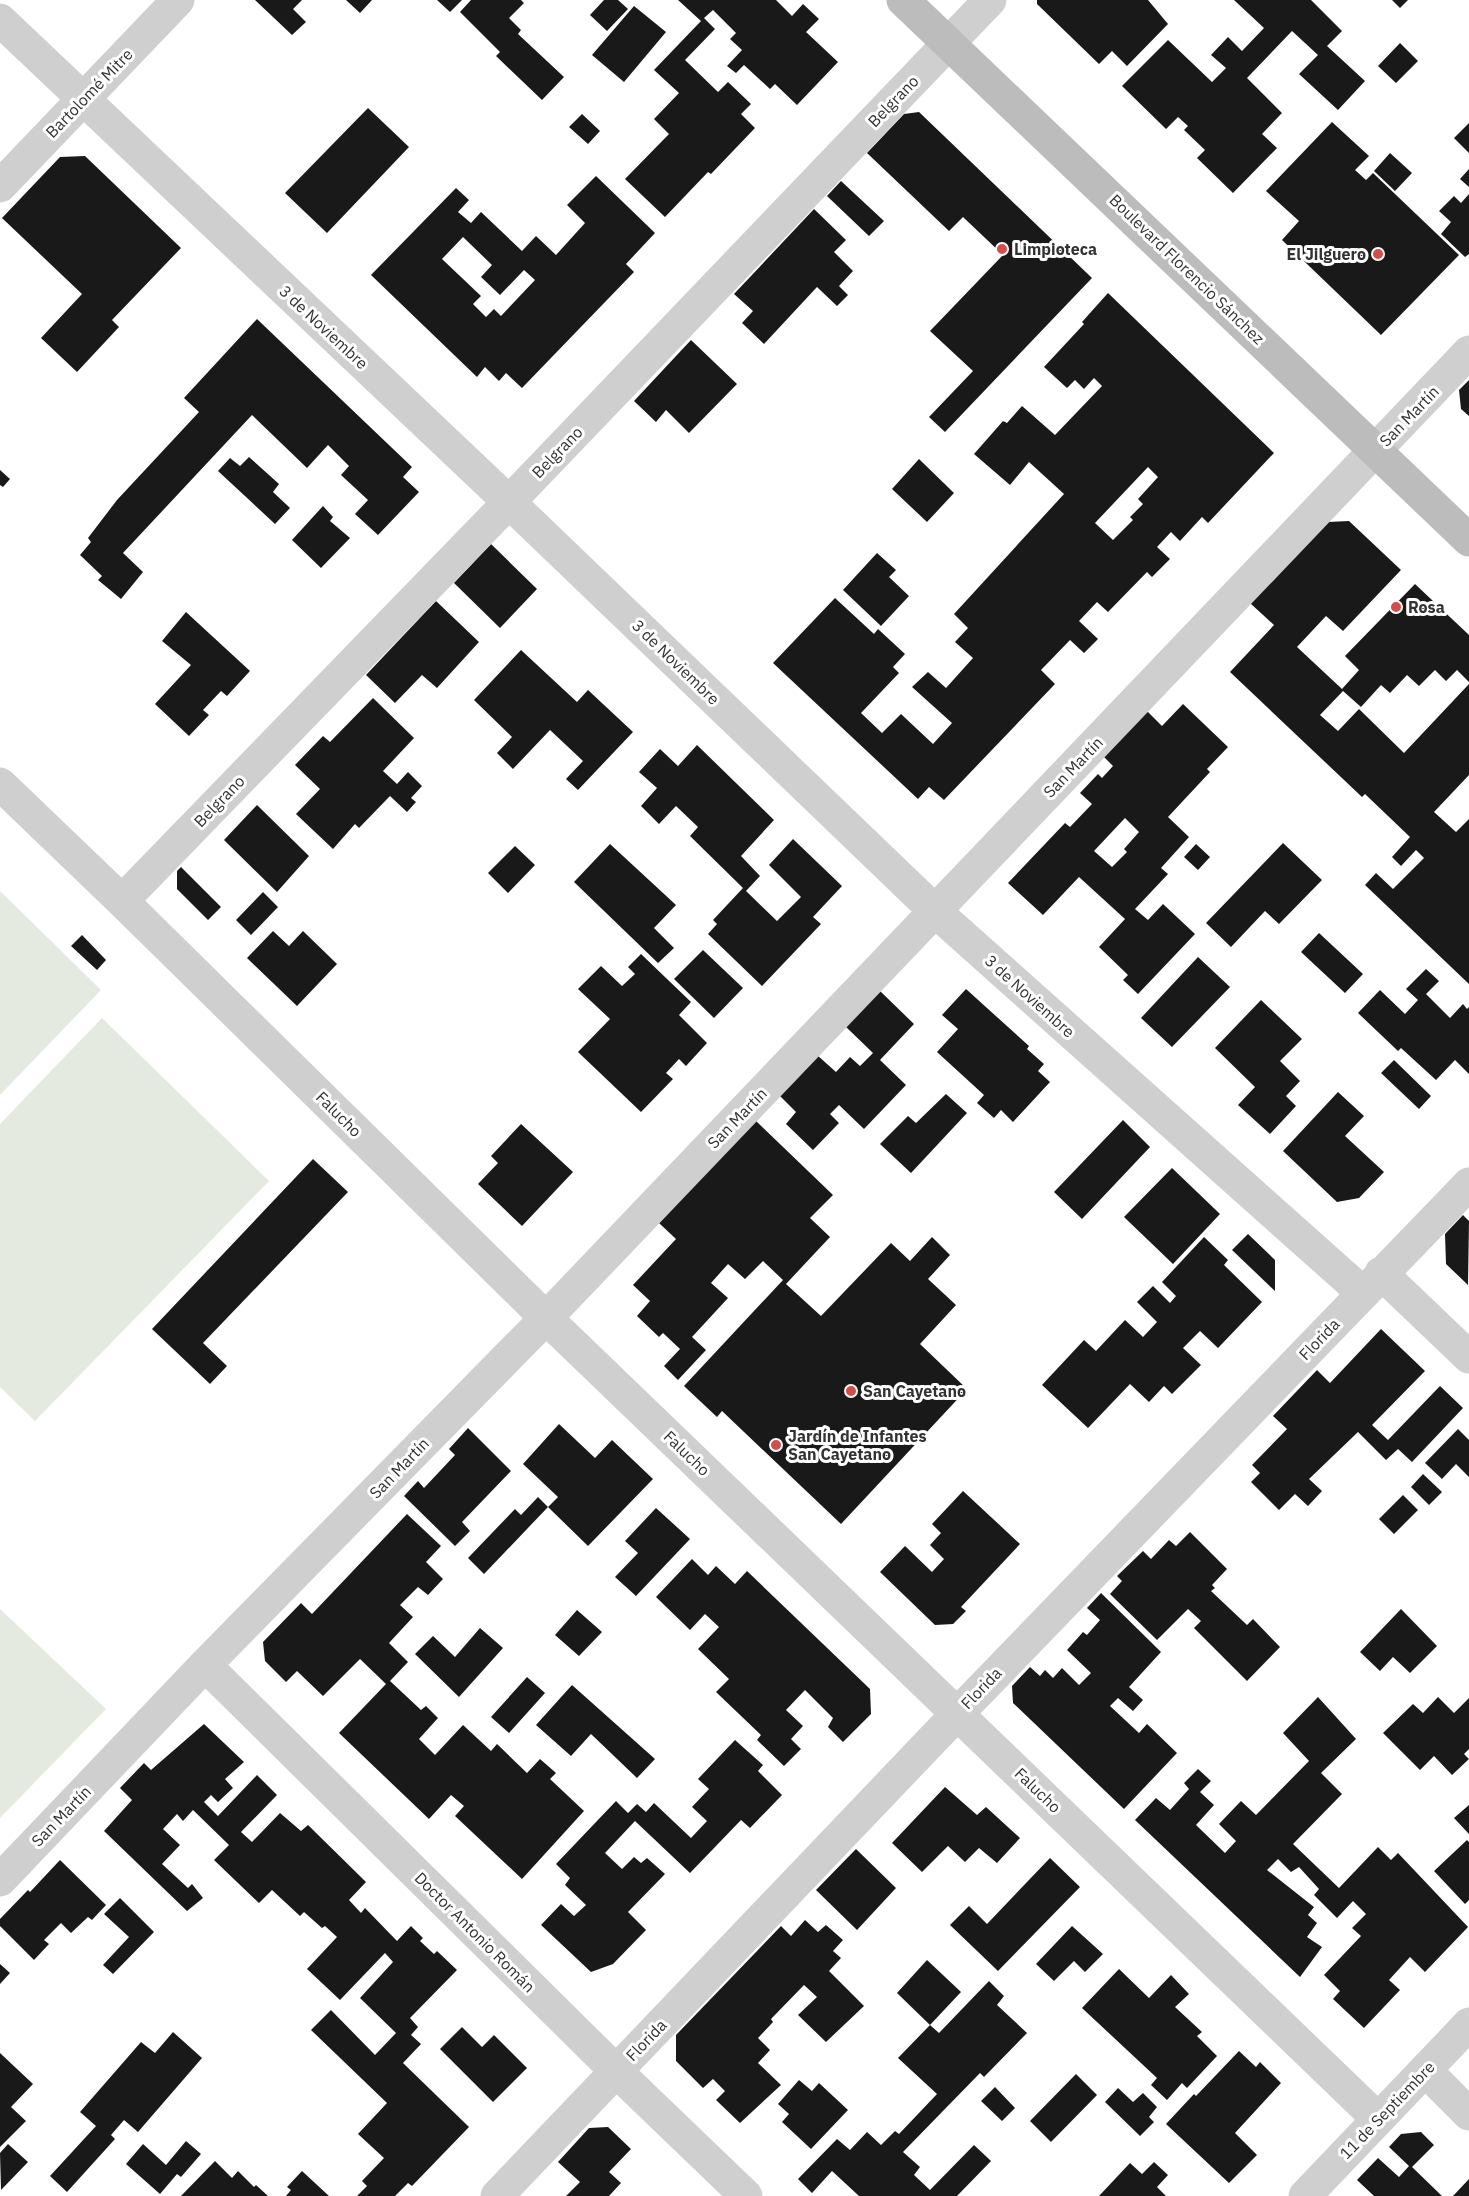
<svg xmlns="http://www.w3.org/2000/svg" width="1469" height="2196" font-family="'IBM Plex Sans',sans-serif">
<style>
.green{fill:#e4eadf}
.building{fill:#191919;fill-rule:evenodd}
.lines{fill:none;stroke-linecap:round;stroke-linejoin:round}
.street{stroke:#cfcfcf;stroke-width:33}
.secondary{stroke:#bcbcbc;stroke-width:33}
.poi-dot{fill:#d24e4b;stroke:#fff;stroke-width:2}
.labels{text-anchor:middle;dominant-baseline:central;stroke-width:6;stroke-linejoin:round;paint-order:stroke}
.street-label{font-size:16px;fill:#323232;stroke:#fff}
.poi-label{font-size:16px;font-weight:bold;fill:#323232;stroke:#fff;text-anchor:start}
</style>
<rect width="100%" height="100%" fill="#fff"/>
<path class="green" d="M0,891L101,990L0,1095Z
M102,1018L269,1181L35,1421L0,1387V1124Z
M0,1609L106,1709L0,1818Z"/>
<path class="building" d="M255,0H302L293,9L306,22L292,35Z
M346,0H372L360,13Z
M437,0H462L450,12Z
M471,0H521L524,3L509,18L521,30L518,34L564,77L542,100L496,56L500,52L460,12Z
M604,0H618L628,9L607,31L590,15Z
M678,0H776L792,16L803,4L819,19L806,32L838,62L797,105L775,84L770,89L744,65L736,73L727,66L742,50L730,39L736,33L713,10L704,18L715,29L685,60L718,92L728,82L751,104L741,114L755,128L711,174L708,172L665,217L625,179L669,134L654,119L679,93L654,70L701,21Z
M1037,0H1148L1168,24L1127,66L1112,51L1099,64L1037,4Z
M1234,0H1311L1342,31L1327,46L1365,81L1338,110L1299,74L1318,55L1292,31L1247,78L1282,113L1262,134L1277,148L1233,193L1197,158L1205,150L1184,130L1188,126L1178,117L1166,129L1122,86L1168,40L1212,82L1226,68L1211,55L1228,37L1242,51L1264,28Z
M1392,0H1408L1400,8Z
M634,6L666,32L624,82L592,55Z
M1400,43L1418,61L1396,83L1378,66Z
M368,108L409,147L327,233L285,193Z
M919,112L1092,278L945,432L929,417L973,371L930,331L1003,255L963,217L949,231L867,153L904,114Z
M582,114L600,131L588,144L569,127Z
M1332,122L1369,156L1355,170L1366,180L1373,173L1459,255L1381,335L1282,240L1299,221L1266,191Z
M1469,123V153L1454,138Z
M1390,153L1412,173L1395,191L1374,171Z
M85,156L181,248L112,320L119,327L77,372L41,338L82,294L2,218L60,157Z
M1469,169V187L1460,179Z
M596,176L655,233L626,264L634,272L522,388L506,373L499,381L485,367L477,377L371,275L456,188L469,200L458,212L471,223L481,212L522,251L536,236L556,255L585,223L567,205ZM463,237L492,265L481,277L500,295L524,270L535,280L501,316L494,309L486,317L473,304L481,296L442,259Z
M841,181L884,221L869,236L827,196Z
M1469,194V254L1465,257L1441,234L1451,222L1439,211L1454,196L1461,203Z
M814,209L846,240L834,252L853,271L839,286L848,295L837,306L817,287L764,344L742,323L753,311L734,294Z
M1108,293L1274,453L1208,523L1202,517L1180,541L1171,532L1157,547L1170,559L1152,577L1147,572L1108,612L1097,602L1079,621L1098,639L1084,653L1070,640L1041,670L1055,684L944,800L929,787L918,799L773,663L835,598L874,634L878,629L905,654L893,667L899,673L861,713L882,733L901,714L933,744L952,723L912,687L928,672L946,688L973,658L955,642L968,628L954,614L1064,494L1029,462L1010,485L974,454L1003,421L1007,423L1022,406L1055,435L1102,386L1094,378L1084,389L1075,380L1067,388L1044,367L1084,324L1082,322ZM1148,467L1158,477L1138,499L1143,504L1130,517L1133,520L1113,540L1095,523Z
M257,319L412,467L403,477L419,492L378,535L355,514L368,500L341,475L349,466L328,445L307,468L252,415L123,553L143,572L121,599L98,580L102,576L80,555L91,542L88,538L117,500L199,412L184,398Z
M691,340L737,384L689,433L666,410L656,422L634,401Z
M1469,380V416L1461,409L1459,390Z
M249,457L279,484L273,492L290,508L275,524L218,471L230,458L240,466Z
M919,459L954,493L927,522L892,489Z
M0,470L10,479L3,487L0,485Z
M323,506L333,517L330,521L350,538L321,568L292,540Z
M1349,521L1401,570L1343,631L1326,616L1297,647L1342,689L1359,670L1345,656L1415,584L1469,635V682L1457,670L1446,681L1435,670L1419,686L1407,675L1390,693L1381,685L1361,707L1343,691L1320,715L1338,731L1359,709L1404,753L1469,684V775L1434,812L1456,832L1469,819V984L1365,885L1376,873L1393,889L1424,858L1416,850L1401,866L1392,857L1410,837L1365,794L1362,797L1230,672L1274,625L1250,603L1328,522Z
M491,544L537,589L500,628L454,583Z
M877,553L896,570L889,577L909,596L881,626L843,590Z
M436,601L479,642L437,688L422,675L395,703L366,675Z
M186,612L250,671L227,696L221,691L203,710L209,715L189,736L155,704L191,665L162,641Z
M521,650L577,702L588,690L633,732L578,790L566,779L583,761L550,730L513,769L497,753L512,737L474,700Z
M373,698L414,738L383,771L397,784L408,772L422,786L411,798L416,802L407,812L390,796L359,828L355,824L333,849L296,814L320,789L295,765L323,736L330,742Z
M1183,704L1228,747L1207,769L1210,772L1168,817L1189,837L1161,868L1168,874L1135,909L1148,920L1163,904L1195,934L1138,994L1123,980L1128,975L1099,947L1125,919L1079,877L1043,915L1008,883L1065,823L1070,827L1092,804L1080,793L1098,774L1102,778L1113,766L1103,756L1147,711L1162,726ZM1125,818L1139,832L1124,849L1127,852L1112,867L1094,851Z
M697,745L774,820L741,856L760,876L746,891L777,921L801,897L769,865L793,839L842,886L813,917L821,924L762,986L708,934L717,924L713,920L743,888L690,836L698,827L676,806L659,824L641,806L657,788L639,772L660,749L678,766Z
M257,805L309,856L277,892L224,840Z
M1283,843L1322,880L1279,924L1265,911L1231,947L1206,923Z
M610,844L676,905L654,928L674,948L658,963L574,882Z
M1196,844L1210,857L1198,870L1184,857Z
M515,846L535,865L508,893L488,873Z
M181,867L221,907L208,920L177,889V871Z
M263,892L278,907L251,935L236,920Z
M273,931L289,946L303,931L337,964L297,1006L247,958Z
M1319,933L1363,974L1345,993L1301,952Z
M82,935L106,960L97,970L71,946Z
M703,950L743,988L714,1018L674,979Z
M641,954L691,1002L679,1015L707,1043L686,1066L679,1059L666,1073L673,1079L641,1112L578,1052L610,1019L578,989L601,966L622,986L635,974L628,967Z
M1198,957L1230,987L1172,1047L1141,1018Z
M1426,969L1439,981L1426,994L1450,1018L1463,1004L1467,1009L1469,1007V1074L1455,1060L1436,1080L1401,1048L1398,1051L1358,1013L1380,990L1405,1014L1418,1000L1406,989Z
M966,989L1029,1046L1027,1049L1044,1064L1038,1071L1050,1082L1013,1122L1001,1110L994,1118L977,1103L984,1095L937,1052L958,1029L942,1015Z
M879,990L914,1024L880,1060L906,1085L864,1129L839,1105L830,1114L839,1123L813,1150L786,1124L796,1112L779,1095L817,1055L836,1072L850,1057L860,1066L873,1053L845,1026Z
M1261,1000L1302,1039L1280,1061L1300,1081L1286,1096L1296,1106L1270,1134L1238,1105L1255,1087L1215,1048Z
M1394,1060L1431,1096L1419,1109L1381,1073Z
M1338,1092L1364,1116L1345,1136L1384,1172L1359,1198L1337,1202L1283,1151Z
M946,1094L967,1113L911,1173L880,1144L908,1116L916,1123Z
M755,1120L833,1195L810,1218L830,1237L786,1284L821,1316L891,1243L910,1261L932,1237L950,1255L928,1279L956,1305L920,1344L967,1389L841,1524L722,1411L717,1417L684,1386L783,1280L763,1261L745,1279L728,1264L711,1283L728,1298L692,1337L706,1350L678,1380L664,1366L680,1349L663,1333L659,1337L637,1316L650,1301L633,1285L676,1239L659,1223Z
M1123,1120L1150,1147L1082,1219L1054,1192Z
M521,1124L573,1172L522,1226L478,1184L498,1163L491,1156Z
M313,1159L348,1192L203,1343L227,1366L210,1384L152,1329Z
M1172,1168L1220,1214L1173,1264L1124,1217Z
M1463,1215L1469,1221L1468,1285L1446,1264L1445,1234Z
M1248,1234L1275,1260V1291L1232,1250Z
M1204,1237L1228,1260L1224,1265L1262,1302L1218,1348L1200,1331L1183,1348L1201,1365L1172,1394L1164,1386L1149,1402L1130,1384L1088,1428L1042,1385L1084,1340L1096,1351L1125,1320L1143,1337L1157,1322L1137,1302L1153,1286L1170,1303L1176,1296L1162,1282Z
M1381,1329L1425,1371L1372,1425L1388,1440L1440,1386L1463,1408L1412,1462L1398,1449L1386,1460L1358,1432L1309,1479L1322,1491L1308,1506L1295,1494L1279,1510L1251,1482L1260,1473L1252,1465L1287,1429L1273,1416L1317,1370L1330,1383Z
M559,1424L595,1458L612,1440L653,1479L588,1546L548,1507L558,1497L523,1464Z
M468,1428L511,1471L462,1522L470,1531L455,1546L404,1496L418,1481L424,1488L455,1455L449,1449Z
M1458,1429L1469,1440V1477L1456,1464L1442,1479L1425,1463Z
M1423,1474L1442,1492L1429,1505L1411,1487Z
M963,1491L1020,1544L961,1607L966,1611L953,1624L935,1625L880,1572L905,1546L932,1572L944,1559L930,1545L941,1533L932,1524Z
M1403,1495L1418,1510L1394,1534L1379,1519Z
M538,1497L548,1507L484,1574L468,1558L515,1509L521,1515Z
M656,1508L690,1539L636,1596L615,1577L638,1553L625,1541Z
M407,1514L441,1546L426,1562L443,1579L428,1595L418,1587L400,1605L413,1617L389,1643L408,1662L390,1681L421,1710L426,1706L438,1718L419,1739L435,1755L463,1725L491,1751L497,1744L527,1773L540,1759L556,1773L550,1779L584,1811L522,1879L455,1816L464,1806L451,1795L429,1819L339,1733L386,1684L360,1659L323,1696L297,1671L286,1682L265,1661L263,1642L301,1603L312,1614Z
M1190,1532L1227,1569L1212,1585L1215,1588L1211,1591L1247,1625L1253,1619L1280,1647L1247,1681L1194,1628L1201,1621L1188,1609L1157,1640L1110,1594L1122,1581L1117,1576L1143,1551L1151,1559L1169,1540L1176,1546Z
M692,1559L708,1575L716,1566L735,1584L747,1571L870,1689L871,1714L843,1742L828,1727L833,1718L805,1690L786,1710L803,1726L791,1739L801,1749L784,1766L757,1740L761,1735L716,1692L729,1679L698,1649L719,1627L705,1614L690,1630L656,1597Z
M1101,1593L1161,1652L1129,1687L1143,1700L1133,1711L1118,1698L1110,1706L1139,1733L1147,1724L1177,1753L1124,1809L1013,1703L1012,1686L1030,1667L1040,1676L1045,1670L1053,1678L1062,1668L1079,1685L1091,1673L1067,1650L1083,1632L1087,1635L1100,1620L1087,1608Z
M1401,1609L1437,1646L1410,1673L1393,1657L1380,1671L1360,1652Z
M577,1610L602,1632L579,1656L555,1635Z
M480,1628L503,1648L459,1697L415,1654L433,1636L455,1657Z
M527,1677L545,1693L509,1733L491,1717Z
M572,1685L655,1759L637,1778L591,1734L571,1756L536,1725Z
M1318,1697L1356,1739L1321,1773L1342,1794L1293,1844L1339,1888L1378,1847L1391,1860L1398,1853L1468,1927L1425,1972L1410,1957L1389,1980L1400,1990L1364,2028L1333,1999L1340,1991L1324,1975L1361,1936L1352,1928L1366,1914L1353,1901L1337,1918L1314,1895L1319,1889L1299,1867L1291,1872L1278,1859L1267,1870L1314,1907L1308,1915L1317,1923L1307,1937L1322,1947L1300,1977L1135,1820L1156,1798L1170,1810L1189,1789L1184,1783L1198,1769L1211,1781L1200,1792L1214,1805L1196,1825L1225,1853L1236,1841L1219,1824L1241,1801L1256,1815L1309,1761L1283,1733Z
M1438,1697L1454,1713L1469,1698V1749L1464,1754L1469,1759L1452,1775L1434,1756L1420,1770L1383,1733L1413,1704L1423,1713Z
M204,1724L244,1762L225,1779L233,1788L218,1802L211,1795L204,1802L218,1816L257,1775L277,1795L241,1832L252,1842L280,1813L301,1831L308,1825L366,1882L349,1900L361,1913L365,1908L397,1941L411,1926L423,1938L420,1941L434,1954L437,1951L457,1970L410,2018L418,2027L411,2035L421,2044L403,2063L469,2127L412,2186L408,2183L395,2196H357L367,2186L362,2181L384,2158L358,2134L387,2103L311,2030L331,2010L375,2055L396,2033L360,1998L393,1962L385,1953L340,2000L307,1969L337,1937L325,1926L322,1928L304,1912L300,1916L272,1890L259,1903L214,1860L229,1845L193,1810L183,1821L177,1814L163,1829L180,1845L162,1864L188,1888L192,1884L203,1898L187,1911L104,1831L132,1800L120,1788L144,1763L151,1770Z
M735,1740L763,1765L758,1771L782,1795L750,1828L741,1820L690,1873L635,1821L605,1853L622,1869L634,1857L641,1863L647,1858L665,1874L628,1912L646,1930L613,1964L591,1972L541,1925L561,1904L574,1916L586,1905L565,1885L570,1878L556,1864L616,1801L628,1813L637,1804L646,1812L654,1803L691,1838L707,1821L692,1807L709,1789L698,1779Z
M945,1787L977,1815L986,1807L1020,1838L997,1863L979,1848L965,1862L948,1846L922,1872L892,1843Z
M1469,1805V1834L1454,1818Z
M1467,1840L1469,1842V1900L1465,1904L1434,1871Z
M856,1849L896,1888L857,1930L816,1890Z
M1050,1858L1080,1887L998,1971L950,1925L969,1906L987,1924Z
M60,1860L106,1905L92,1920L88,1917L71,1933L61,1923L44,1940L49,1944L34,1960L0,1926V1919L28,1890L30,1892Z
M120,1898L154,1932L113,1974L103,1965L129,1937L104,1914Z
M805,1920L818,1932L826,1925L843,1940L833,1951L841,1958L829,1971L864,2006L826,2042L798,2015L817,1997L804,1985L771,2019L773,2022L758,2038L770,2050L758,2063L781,2085L740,2123L716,2100L725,2091L713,2079L703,2088L676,2061V2035L781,1926L791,1936Z
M1072,1926L1103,1954L1085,1972L1074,1961L1054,1981L1036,1964Z
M927,1960L961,1992L930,2025L939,2033L989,1981L1004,1996L997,2005L1027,2033L984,2077L980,2073L903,2152L920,2167L914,2175L930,2190L974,2145L991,2161L957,2196H859L832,2171L812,2193L798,2179L837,2139L850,2150L867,2132L881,2145L895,2131L899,2134L937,2094L898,2058L930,2025L897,1993Z
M0,1964L10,1973L0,1984Z
M1119,1969L1149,1998L1171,1975L1189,1994L1175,2007L1202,2032L1197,2036L1217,2056L1187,2088L1182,2083L1167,2100L1151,2085L1157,2078L1082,2008Z
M462,2027L482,2047L494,2035L527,2068L493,2102L440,2049Z
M173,2032L202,2058L138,2132L124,2120L111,2135L115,2139L67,2192L50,2176L96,2126L80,2112L141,2042L155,2053Z
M1239,2051L1256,2067L1260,2062L1281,2083L1235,2133L1257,2155L1229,2183L1166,2124L1194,2094L1196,2096Z
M0,2053L33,2084L11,2107L26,2121L0,2147Z
M1076,2074L1097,2095L1051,2142L1030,2121Z
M799,2080L812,2091L819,2083L848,2110L811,2149L782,2122L789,2114L778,2104Z
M995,2087L1015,2108L1002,2121L981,2101Z
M1118,2088L1133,2102L1143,2093L1157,2107L1149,2117L1154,2122L1140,2136L1105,2102Z
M608,2127L631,2149L609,2172L621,2183L609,2196H566L580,2182L558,2162L589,2128Z
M1421,2132L1434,2145L1412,2167L1442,2196H1374L1357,2180L1378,2158L1399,2177L1409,2166L1389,2147L1401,2134Z
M186,2141L201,2154L181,2177L177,2174L160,2194L126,2164L143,2144L166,2165Z
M8,2144L28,2162L1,2190L0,2153Z
M215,2161L232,2178L238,2171L254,2187L256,2185L268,2196H181Z
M1154,2162L1168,2175L1157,2187L1166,2196H1099L1130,2163L1142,2174Z
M302,2171L329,2196H286L291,2190L287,2187Z
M1469,2179V2196H1453Z"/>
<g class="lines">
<path class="street" d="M0,20L509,502L936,912L1363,1293
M0,186L178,0
M0,784L122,901L546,1318L1378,2119
M122,901L509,502L990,0
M1381,1273L1469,1357
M205,1665L616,2071L746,2196
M0,1880L205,1665L546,1318L1469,352
M1425,2070L1469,2114
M497,2196L958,1713L1469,1184
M1305,2196L1469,2024"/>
<path class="secondary" d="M903,0L1469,540"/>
</g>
<g class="poi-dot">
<circle cx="1002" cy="249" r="6"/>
<circle cx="1378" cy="254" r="6"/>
<circle cx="1396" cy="607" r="6"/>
<circle cx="851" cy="1391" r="6"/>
<circle cx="776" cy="1445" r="6"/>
</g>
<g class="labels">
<g class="street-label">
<text transform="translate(89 93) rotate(-46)">Bartolomé Mitre</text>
<text transform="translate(893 101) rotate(-46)">Belgrano</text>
<text transform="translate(1187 269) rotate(44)">Boulevard Florencio Sánchez</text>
<text transform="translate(324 327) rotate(43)">3 de Noviembre</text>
<text transform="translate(1409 416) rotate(-46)">San Martín</text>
<text transform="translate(557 452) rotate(-46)">Belgrano</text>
<text transform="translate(676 662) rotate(44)">3 de Noviembre</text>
<text transform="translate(1073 767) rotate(-46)">San Martín</text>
<text transform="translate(219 801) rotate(-46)">Belgrano</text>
<text transform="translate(1030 996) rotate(42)">3 de Noviembre</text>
<text transform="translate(339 1114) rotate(45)">Falucho</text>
<text transform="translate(737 1118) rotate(-46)">San Martín</text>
<text transform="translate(1319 1339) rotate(-46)">Florida</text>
<text transform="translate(687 1453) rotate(44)">Falucho</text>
<text transform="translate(399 1468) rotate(-46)">San Martín</text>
<text transform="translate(981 1688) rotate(-46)">Florida</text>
<text transform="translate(1038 1790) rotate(44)">Falucho</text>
<text transform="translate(61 1816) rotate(-46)">San Martín</text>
<text transform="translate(475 1932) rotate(45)">Doctor Antonio Román</text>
<text transform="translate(646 2040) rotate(-46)">Florida</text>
<text transform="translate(1387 2110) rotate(-46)">11 de Septiembre</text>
</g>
<g class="poi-label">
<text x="1014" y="249">Limpioteca</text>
<text x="1366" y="254" text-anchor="end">El Jilguero</text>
<text x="1408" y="607">Rosa</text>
<text x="863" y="1391">San Cayetano</text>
<text x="788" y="1436">Jardín de Infantes<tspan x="788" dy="18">San Cayetano</tspan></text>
</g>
</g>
</svg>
